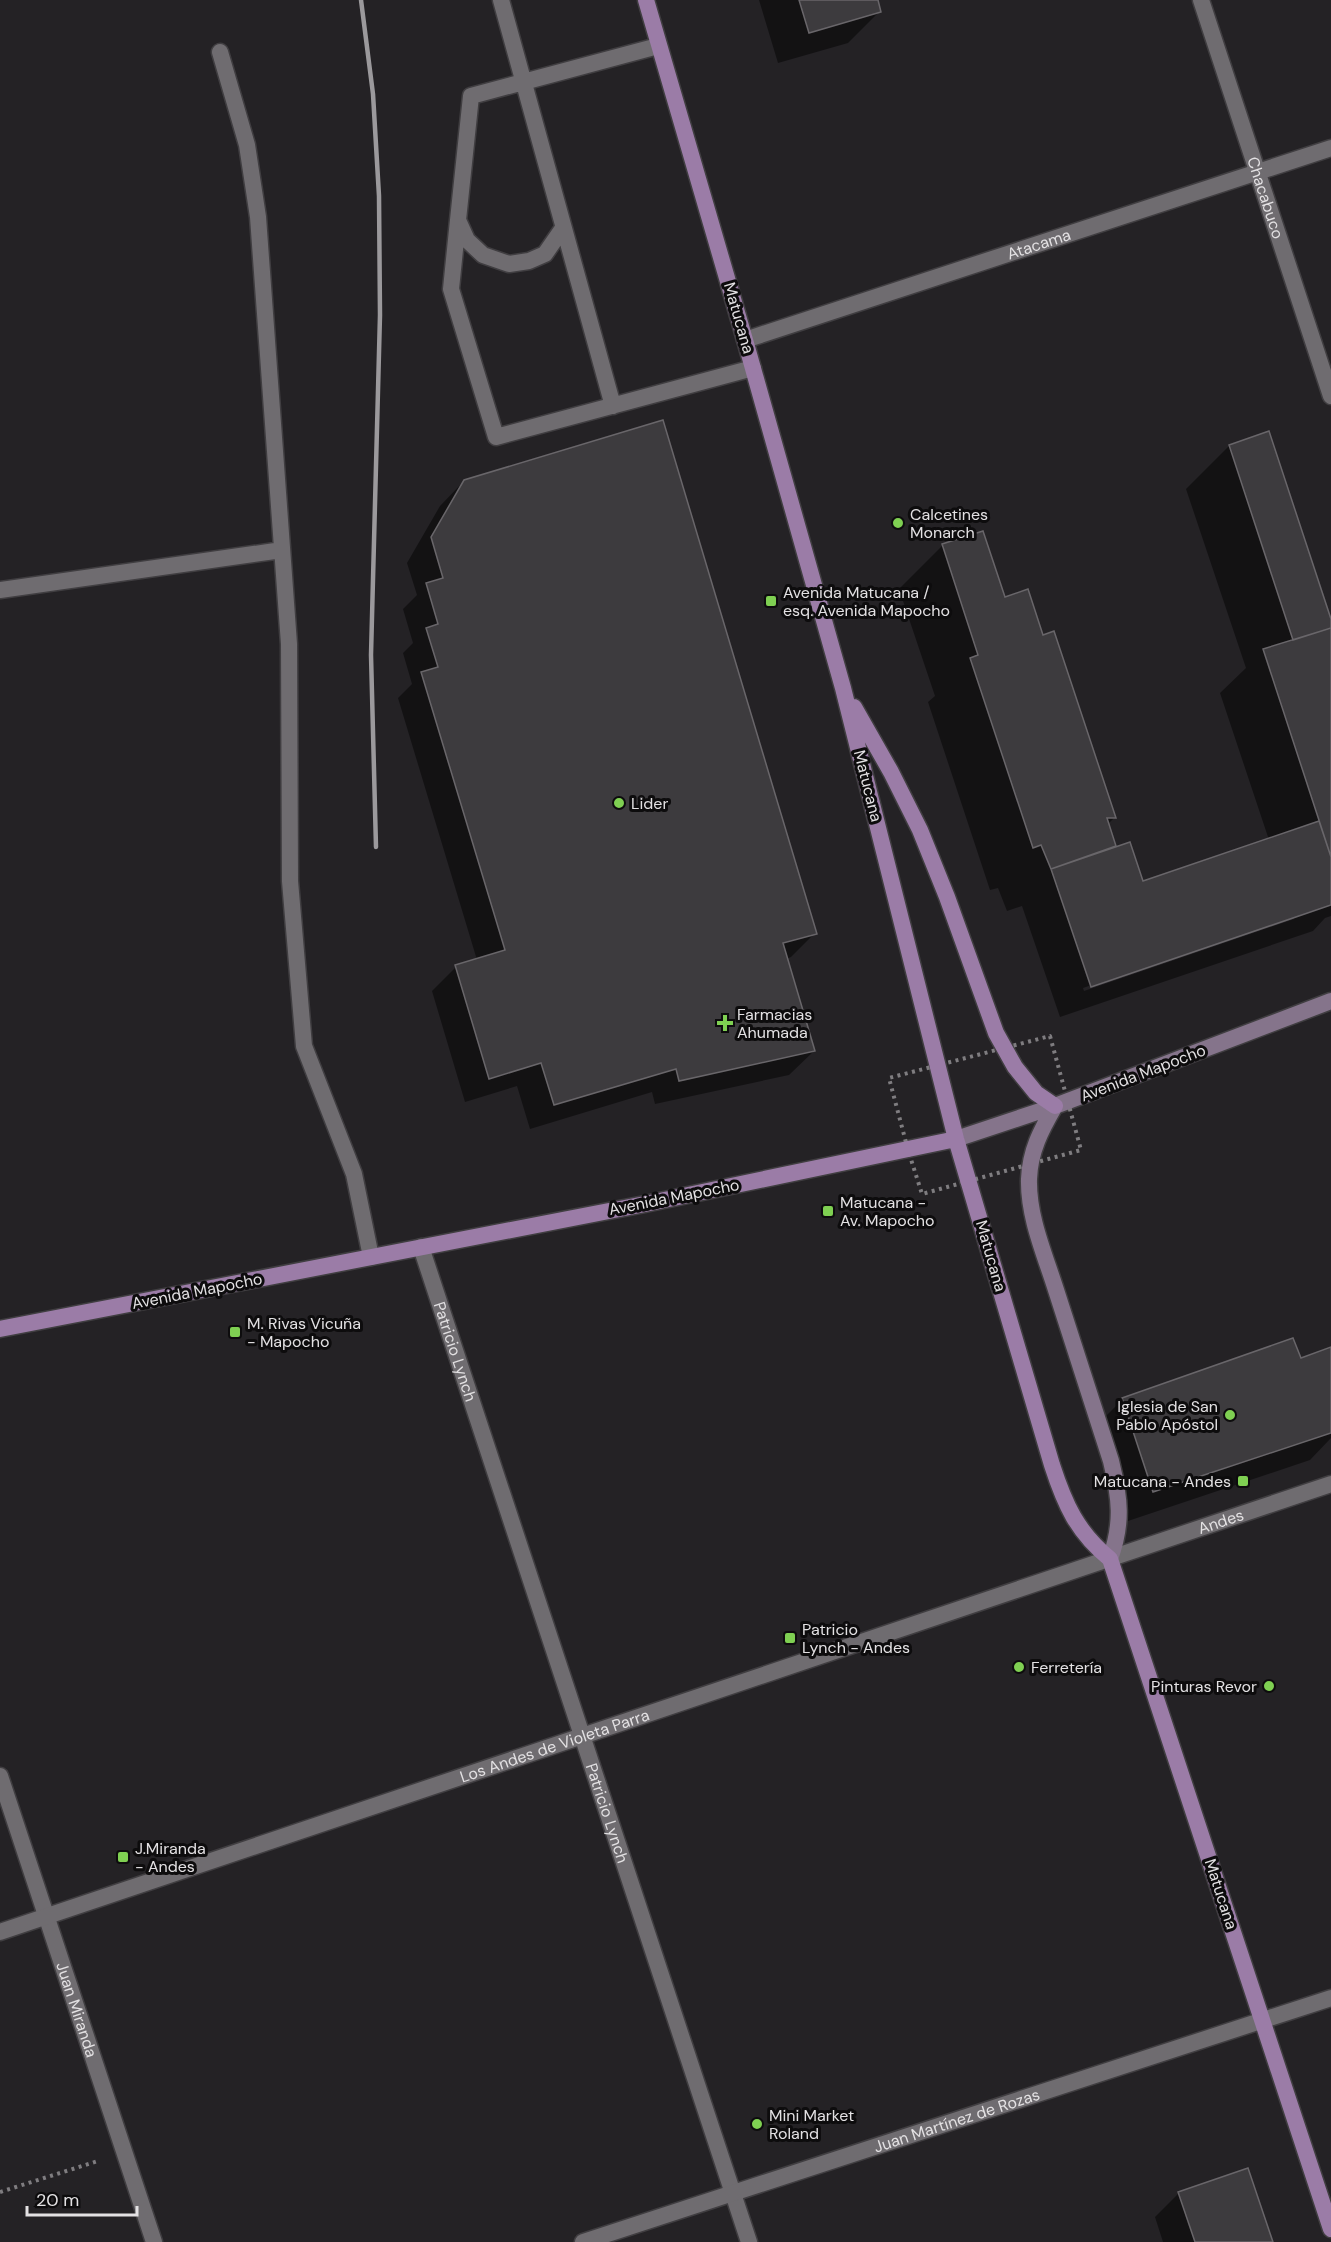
<svg xmlns="http://www.w3.org/2000/svg" width="1331" height="2242" font-family="'DM Sans',sans-serif">
<style>
.shadow{fill:#0007;fill-rule:evenodd}
.building{fill:#3d3b3e;stroke:#69666a;stroke-width:1.5}
.lines{fill:none;stroke-linecap:round;stroke-linejoin:round}
.service-casing{stroke:#403e41;stroke-width:19}
.minor-casing{stroke:#403e41;stroke-width:19}
.tertiary-casing{stroke:#403e41;stroke-width:19}
.secondary-casing{stroke:#403e41;stroke-width:19}
.primary-casing{stroke:#403e41;stroke-width:19}
.path{stroke:#7f7d80;stroke-width:4;stroke-dasharray:3 4.5;stroke-linecap:butt}
.service{stroke:#6f6c70;stroke-width:16}
.minor{stroke:#6f6c70;stroke-width:16}
.tertiary{stroke:#6f6c70;stroke-width:16}
.secondary{stroke:#85748b;stroke-width:16}
.primary{stroke:#9b7ca7;stroke-width:16}
.rail{stroke:#9b999c;stroke-width:4.5}
.poi-dot{fill:#7fd052;stroke:#0d0c0d;stroke-width:2}
.labels{text-anchor:middle;dominant-baseline:central;stroke-width:6;stroke-linejoin:round;paint-order:stroke}
.street-label{font-size:16px;fill:#e3e1e3;stroke:#0d0c0d}
.poi-label{font-size:16px;fill:#e3e1e3;stroke:#0d0c0d;text-anchor:start}
</style>
<rect width="100%" height="100%" fill="#242225"/>
<path class="shadow" d="M759,0H876L879,12L848,43L778,63Z
M1229,446L1331,628V916L1325,918L1313,931L1060,1017L1022,906L1007,911L998,888L990,890L928,702L935,696L899,589L942,546L982,533L1004,599L1042,637L1114,818L1107,825L1114,846L1110,850L1142,883L1269,840L1220,693L1246,668L1186,489ZM1294,916V919L1084,991L1083,988Z
M464,481L815,933L791,957L786,959L814,1051L789,1075L655,1104L652,1092L530,1129L517,1086L465,1102L432,991L456,967L477,960L398,698L412,684L403,653L413,643L403,609L417,595L407,563L440,506Z
M1331,1349V1438L1310,1460L1122,1523L1092,1430L1123,1399L1300,1359Z
M1179,2193L1271,2242H1163L1155,2217Z"/>
<path class="building" d="M799,0H878L881,12L809,33Z
M663,420L817,934L783,943L815,1051L679,1081L676,1069L554,1105L541,1063L489,1079L455,965L505,950L421,672L438,667L426,628L438,624L426,583L443,578L431,537L464,480Z
M1269,431L1331,619V628L1293,640L1229,445Z
M983,531L1005,597L1028,589L1043,635L1054,631L1116,818H1107L1116,846L1051,869L1041,845L1033,848L970,658L978,655L942,544Z
M1331,628V857L1263,649Z
M1319,821L1331,857V905L1091,987L1051,869L1130,842L1143,881Z
M1293,1338L1301,1358L1331,1347V1433L1153,1492L1122,1398Z
M1248,2168L1273,2242H1195L1178,2192Z"/>
<g class="lines">
<defs>
<path id="service" d="M501,0L613,406
M220,52L247,145L258,217L289,644L290,881L304,1046L354,1174L371,1257
M458,220L451,289L496,437L753,368
M563,228L545,254L529,261L509,264L483,255L467,240L458,220L471,96L658,46
M0,590L282,550"/>
<g id="minor">
<path id="s1" d="M1201,0L1331,396"/>
<path id="s2" d="M745,340L1331,148"/>
<path id="s3" d="M421,1247L749,2242"/>
<path id="s4" d="M0,1776L154,2242"/>
</g>
<g id="tertiary">
<path id="s5" d="M0,1932L1331,1484"/>
<path id="s6" d="M583,2242L1331,1998"/>
</g>
<path id="secondary" d="M1055,1106C1041,1130 1030,1151 1029,1179C1028,1217 1045,1255 1056,1290C1074,1347 1093,1404 1111,1461C1120,1498 1123,1523 1110,1559
M956,1139L1055,1106L1331,1001"/>
<path id="primary" d="M646,0L745,340L843,688L956,1139L1052,1465C1065,1505 1077,1532 1110,1559L1331,2229
M854,707L891,772L920,830L947,897L996,1033L1015,1067L1036,1093L1055,1106
M0,1329L645,1204L956,1139"/>
</defs>
<use href="#service" class="service-casing"/>
<use href="#minor" class="minor-casing"/>
<use href="#tertiary" class="tertiary-casing"/>
<use href="#secondary" class="secondary-casing"/>
<use href="#primary" class="primary-casing"/>
<path class="path" d="M1050,1036L1081,1150L922,1194L908,1150L889,1078Z
M0,2192L98,2161"/>
<use href="#service" class="service"/>
<use href="#minor" class="minor"/>
<use href="#tertiary" class="tertiary"/>
<use href="#secondary" class="secondary"/>
<use href="#primary" class="primary"/>
<path class="rail" d="M361,0L373,94L379,196L380,315L371,655L376,847"/>
</g>
<g class="poi-dot">
<circle cx="898" cy="523" r="6"/>
<rect x="765" y="595" width="12" height="12" rx="3"/>
<circle cx="619" cy="803" r="6"/>
<path d="M722 1014h6v6h6v6h-6v6h-6v-6h-6v-6h6z"/>
<rect x="822" y="1205" width="12" height="12" rx="3"/>
<rect x="229" y="1326" width="12" height="12" rx="3"/>
<circle cx="1230" cy="1415" r="6"/>
<rect x="1237" y="1475" width="12" height="12" rx="3"/>
<rect x="784" y="1632" width="12" height="12" rx="3"/>
<circle cx="1019" cy="1667" r="6"/>
<circle cx="1269" cy="1686" r="6"/>
<rect x="117" y="1851" width="12" height="12" rx="3"/>
<circle cx="757" cy="2124" r="6"/>
</g>
<g class="labels">
<g class="street-label">
<text stroke="none"><textPath href="#s1" startOffset="208">Chacabuco</textPath></text>
<text stroke="none"><textPath href="#s2" startOffset="309">Atacama</textPath></text>
<text transform="translate(739 318) rotate(74)">Matucana</text>
<text transform="translate(868 786) rotate(76)">Matucana</text>
<text transform="translate(1143 1073) rotate(-21)">Avenida Mapocho</text>
<text transform="translate(674 1197) rotate(-11)">Avenida Mapocho</text>
<text transform="translate(991 1256) rotate(74)">Matucana</text>
<text transform="translate(197 1291) rotate(-11)">Avenida Mapocho</text>
<text stroke="none"><textPath href="#s3" startOffset="110">Patricio Lynch</textPath></text>
<text stroke="none"><textPath href="#s5" startOffset="1288">Andes</textPath></text>
<text stroke="none"><textPath href="#s5" startOffset="585">Los Andes de Violeta Parra</textPath></text>
<text stroke="none"><textPath href="#s3" startOffset="596">Patricio Lynch</textPath></text>
<text transform="translate(1221 1894) rotate(72)">Matucana</text>
<text stroke="none"><textPath href="#s4" startOffset="246">Juan Miranda</textPath></text>
<text stroke="none"><textPath href="#s6" startOffset="393">Juan Martínez de Rozas</textPath></text>
</g>
<g class="poi-label">
<text x="910" y="514">Calcetines<tspan x="910" dy="18">Monarch</tspan></text>
<text x="783" y="592">Avenida Matucana /<tspan x="783" dy="18">esq. Avenida Mapocho</tspan></text>
<text x="631" y="803">Lider</text>
<text x="737" y="1014">Farmacias<tspan x="737" dy="18">Ahumada</tspan></text>
<text x="840" y="1202">Matucana -<tspan x="840" dy="18">Av. Mapocho</tspan></text>
<text x="247" y="1323">M. Rivas Vicuña<tspan x="247" dy="18">- Mapocho</tspan></text>
<text x="1218" y="1406" text-anchor="end">Iglesia de San<tspan x="1218" dy="18">Pablo Apóstol</tspan></text>
<text x="1231" y="1481" text-anchor="end">Matucana - Andes</text>
<text x="802" y="1629">Patricio<tspan x="802" dy="18">Lynch - Andes</tspan></text>
<text x="1031" y="1667">Ferretería</text>
<text x="1257" y="1686" text-anchor="end">Pinturas Revor</text>
<text x="135" y="1848">J.Miranda<tspan x="135" dy="18">- Andes</tspan></text>
<text x="769" y="2115">Mini Market<tspan x="769" dy="18">Roland</tspan></text>
</g>
</g>
<path d="M27 2206v9h110v-9" fill="none" stroke="#e3e1e3" stroke-width="3"/>
<text x="36" y="2206" font-size="18" fill="#e3e1e3" stroke="#0d0c0d" stroke-width="4.5" paint-order="stroke">20 m</text>
</svg>
